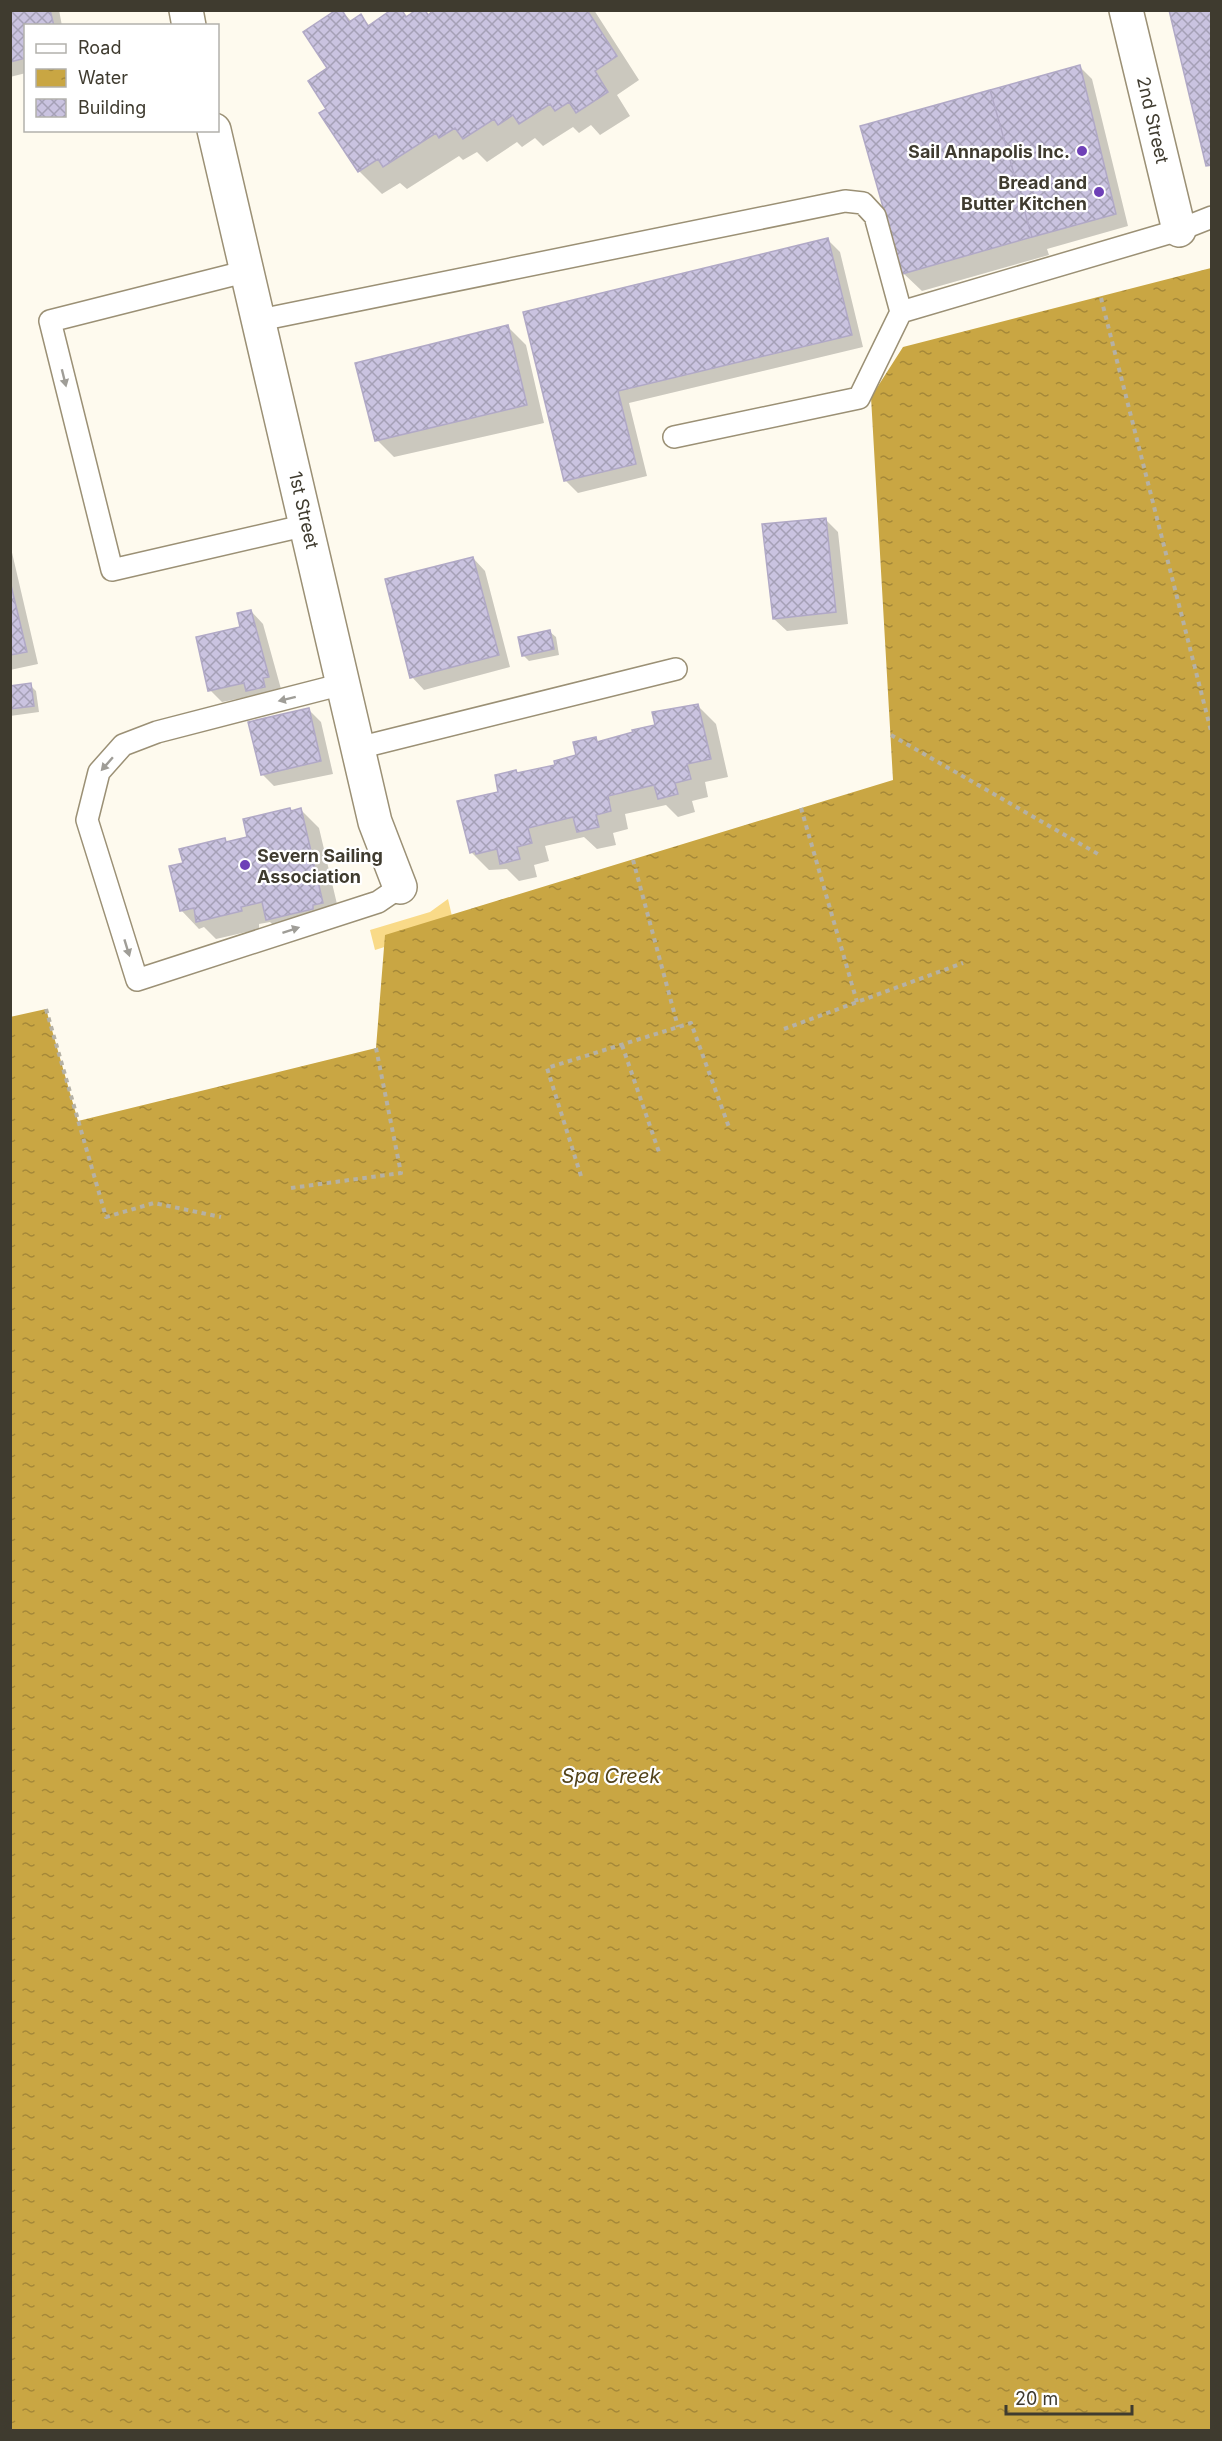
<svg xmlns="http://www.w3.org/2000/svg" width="1222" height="2441" font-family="Inter,sans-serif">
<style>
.park{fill:#f9da88}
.water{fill:url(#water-ripples)}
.shadow{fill:#0003}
.building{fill:url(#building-cross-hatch);stroke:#b1a9c6;stroke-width:1.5}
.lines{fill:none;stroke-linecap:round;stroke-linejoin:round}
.service-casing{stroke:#9b9075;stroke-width:24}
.minor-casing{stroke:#9b9075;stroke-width:36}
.path{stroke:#b5b1a5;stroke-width:4;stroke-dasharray:4.5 4.5;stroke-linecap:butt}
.service{stroke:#fff;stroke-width:21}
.minor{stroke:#fff;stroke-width:33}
.oneway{fill:#9f9d97}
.poi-dot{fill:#6e40b7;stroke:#fff;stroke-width:2}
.labels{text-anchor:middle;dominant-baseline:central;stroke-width:4.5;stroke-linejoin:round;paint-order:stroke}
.street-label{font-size:18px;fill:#3f3b2f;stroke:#fff}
.poi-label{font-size:18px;font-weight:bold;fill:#3f3b2f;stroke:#fff;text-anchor:end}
.water-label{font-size:20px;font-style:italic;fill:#52431a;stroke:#fff}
</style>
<defs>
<pattern id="water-ripples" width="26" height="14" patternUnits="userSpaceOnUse" patternTransform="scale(1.5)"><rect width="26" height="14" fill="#c9a643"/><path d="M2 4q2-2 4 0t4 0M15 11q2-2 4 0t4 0" fill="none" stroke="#a58838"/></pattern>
<pattern id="building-cross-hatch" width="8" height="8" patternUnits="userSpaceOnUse" patternTransform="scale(1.5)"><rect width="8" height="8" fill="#cac3e0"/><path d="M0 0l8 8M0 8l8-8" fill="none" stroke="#a5a0b6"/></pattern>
</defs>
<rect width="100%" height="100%" fill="#fefaee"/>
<path class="park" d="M448,899L454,925L375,950L370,930L430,912Z"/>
<path class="water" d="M1211,268V2430H11L10,1017L46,1009L78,1121L376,1048L385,935L893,780L871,397L903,347Z"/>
<path class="shadow" d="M10,10H59L62,26H26V73L10,77Z
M341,10L352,22L360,16L370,26L401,10L408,17L424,10L429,15L437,10H594L639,80L617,95L630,116L600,135L591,125L579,133L573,127L543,146L535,138L522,147L517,142L487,162L477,152L463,160L459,156L407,189L400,183L382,194L359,171L322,114L328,110L329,69Z
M1080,67L1092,79L1128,226L1047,249L1049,255L922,291L903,273Z
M828,240L840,252L863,347L629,403L647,476L578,493L566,481L525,313Z
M508,327L526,345L544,423L394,457L376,439Z
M825,519L838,532L848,624L787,631L774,619Z
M10,544L38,664L10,670Z
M473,558L485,571L510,667L424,690L412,677Z
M251,611L263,624L281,689L274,690L276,699L259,703L252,696L222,702L210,690Z
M550,632L556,637L559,655L529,661L523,655Z
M30,685L36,691L39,712L10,716V687Z
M698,706L716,724L728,777L705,782L708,797L692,801L695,812L678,817L666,805L625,814L628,829L613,833L616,845L597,849L584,837L545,846L549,861L534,865L537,877L519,881L507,869L489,870L471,852L500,793L516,771L519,774L556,766L578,756L596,739L599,742L657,726Z
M309,710L321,722L333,774L274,786L262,774Z
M290,809L292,812L301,810L319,828L341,921L286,937L270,922L259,924V929L216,939L204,927L199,929L181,910L185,864L225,840L228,843L248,838Z"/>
<path class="building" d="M10,10H50L54,26H26V58L10,62Z
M336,10H342L349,22L361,14L368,26L391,10H402L406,17L416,10H425L428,15L434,10H587L617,56L595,71L608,92L576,113L569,102L555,111L550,104L519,124L513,115L498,125L494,119L463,139L455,128L439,138L436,133L383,167L378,159L358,172L319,113L326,109L308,81L327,68L303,32Z
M1169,10H1212V165L1206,166Z
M1080,65L1116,214L1032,237L990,90Z
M990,90L1032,237L902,274L860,126Z
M828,238L852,335L618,391L636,464L564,481L523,312Z
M508,325L527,405L375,441L355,363Z
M826,518L836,612L773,619L762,524Z
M473,557L499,655L410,678L385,579Z
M10,581L27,652L10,655Z
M251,610L269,677L263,678L265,687L246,691L244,683L208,691L196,637L240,627L237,613Z
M550,630L554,649L522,656L518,637Z
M31,683L34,706L10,709V686Z
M698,704L711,759L687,764L691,779L675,783L678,794L658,799L654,785L608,796L611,811L596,815L599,827L577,832L573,817L528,828L532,843L517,847L520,859L500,864L497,849L476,854L475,851L470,853L457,801L498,792L495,775L516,770L517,773L555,765L554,761L576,755L573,742L596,737L597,742L633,732L632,730L655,725L652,712Z
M309,708L321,761L261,775L248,722Z
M290,808L291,811L301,808L323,903L313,905V909L266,920L262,902L241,907L242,911L196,922L194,908L180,911L169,866L183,863L179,849L225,838L226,842L247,837L243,819Z"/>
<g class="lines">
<defs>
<path id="service" d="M248,271L50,321L112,570L307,525
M260,320L845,201L863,203L875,216L901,312
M674,437L859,398L901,312L1179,230L1212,217
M343,684L157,732L123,745L99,772L87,820L137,980L378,902L400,887
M358,748L676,669"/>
<path id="minor" d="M186,10L189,26
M1126,10L1179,230
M214,130L375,822L400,887"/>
</defs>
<use href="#service" class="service-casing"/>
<use href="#minor" class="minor-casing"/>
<path class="path" d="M1101,298L1212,735
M891,735L1098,854
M801,808L857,1002
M633,860L678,1027
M46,1009L106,1217L154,1203L221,1217
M784,1029L963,963
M622,1045L660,1155
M581,1176L547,1068L691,1023L730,1130
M291,1188L401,1173L376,1048"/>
<use href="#service" class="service"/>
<use href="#minor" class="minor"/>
</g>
<defs><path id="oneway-solid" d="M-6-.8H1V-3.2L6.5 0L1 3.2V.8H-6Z" transform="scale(1.5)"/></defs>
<g class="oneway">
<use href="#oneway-solid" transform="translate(64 378) rotate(76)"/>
<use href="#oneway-solid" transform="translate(287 699) rotate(166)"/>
<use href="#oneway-solid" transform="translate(107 764) rotate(131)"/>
<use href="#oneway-solid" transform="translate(291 930) rotate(-18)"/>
<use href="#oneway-solid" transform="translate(127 948) rotate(73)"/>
</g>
<g class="poi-dot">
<circle cx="1082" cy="151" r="6"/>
<circle cx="1099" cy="192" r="6"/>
<circle cx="245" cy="865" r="6"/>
</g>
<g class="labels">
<g class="street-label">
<text transform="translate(1153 120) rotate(77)">2nd Street</text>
<text transform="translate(304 510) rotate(77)">1st Street</text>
</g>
<g class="poi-label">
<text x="1070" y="151">Sail Annapolis Inc.</text>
<text x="1087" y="182">Bread and<tspan x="1087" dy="21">Butter Kitchen</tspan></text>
<text x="257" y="855" text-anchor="start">Severn Sailing<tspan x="257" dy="21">Association</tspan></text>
</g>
<g class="water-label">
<text x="611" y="1776">Spa Creek</text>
</g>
</g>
<rect width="1222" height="2441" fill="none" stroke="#3f3b2f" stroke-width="24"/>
<rect x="24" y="24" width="195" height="108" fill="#ffffff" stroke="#b2b1ac" stroke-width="1.5"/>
<rect x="36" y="44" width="30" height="9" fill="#ffffff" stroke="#b2b1ac" stroke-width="1.5"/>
<text x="78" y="54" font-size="18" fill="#3f3b2f">Road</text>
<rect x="36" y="69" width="30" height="18" fill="url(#water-ripples)" stroke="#b2b1ac" stroke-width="1.5"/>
<text x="78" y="84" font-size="18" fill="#3f3b2f">Water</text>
<rect x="36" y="99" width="30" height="18" fill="url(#building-cross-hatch)" stroke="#b2b1ac" stroke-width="1.5"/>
<text x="78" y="114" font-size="18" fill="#3f3b2f">Building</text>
<path d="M1006 2405v9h126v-9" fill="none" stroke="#3f3b2f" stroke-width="3"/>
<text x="1015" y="2405" font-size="18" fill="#3f3b2f" stroke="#ffffff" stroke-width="4.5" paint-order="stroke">20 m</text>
</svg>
